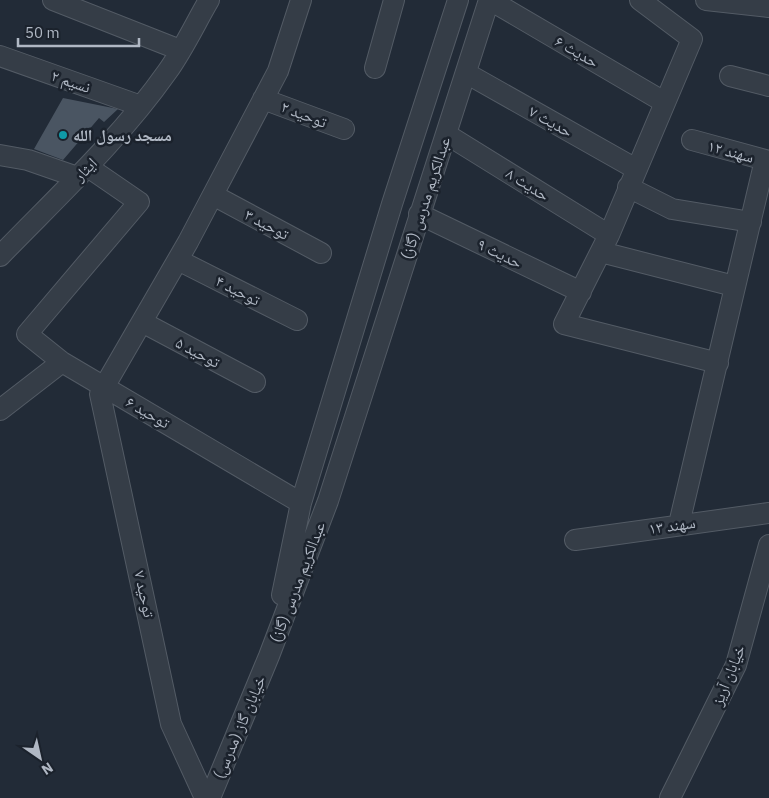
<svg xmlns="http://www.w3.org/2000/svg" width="769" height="798" font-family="'IBM Plex Sans','Noto Naskh Arabic',sans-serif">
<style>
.building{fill:#4a5562}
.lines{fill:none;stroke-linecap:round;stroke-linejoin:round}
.minor-casing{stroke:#535b65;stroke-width:22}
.minor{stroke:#353d47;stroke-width:20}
.culture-dot{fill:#0f9aa8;stroke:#1b222c;stroke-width:2}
.labels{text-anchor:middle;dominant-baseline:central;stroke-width:5;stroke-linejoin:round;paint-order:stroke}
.street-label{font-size:16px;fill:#b0b8c4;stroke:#1b222c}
.poi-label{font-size:16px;font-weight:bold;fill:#b0b8c4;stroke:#1b222c;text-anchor:start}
</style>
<rect width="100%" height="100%" fill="#222b37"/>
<path class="building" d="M63,98L118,109L104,122L99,118L63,160L34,149Z"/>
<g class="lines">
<defs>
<path id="minor" d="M53,0L180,50
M490,0L664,102
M640,0L692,39L609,235L564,324L718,363
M706,0L769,7
M0,56L141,106
M375,68L394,0
M466,73L636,169
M730,76L769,86
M263,99L344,129
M446,134L609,235
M692,140L769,161
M0,155L28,160L77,177
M628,187L672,209L751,222
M213,195L321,253
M419,214L581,292
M601,252L734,286
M0,256C57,197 119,140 167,72C183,50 195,24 209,0
M178,260L297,320
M142,322L255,382
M62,362L27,334L139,202L88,167
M0,410L62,362L301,503
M679,524L765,160
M575,540L769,513
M282,595L301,503L392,204L458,0
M205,798L171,724L100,394L188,242L278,71L301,0
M210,798L269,656L328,501L489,0
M670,798L736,665L769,545"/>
</defs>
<use href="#minor" class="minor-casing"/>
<use href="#minor" class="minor"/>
</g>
<circle class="culture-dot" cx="63" cy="135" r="5"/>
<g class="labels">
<g class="street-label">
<text transform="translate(577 51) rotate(30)">حدیث ۶</text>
<text transform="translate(71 81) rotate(19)">نسیم ۲</text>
<text transform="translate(304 114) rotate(21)">توحید ۲</text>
<text transform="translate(551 121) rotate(29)">حدیث ۷</text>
<text transform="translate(731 151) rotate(15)">سهند ۱۲</text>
<text transform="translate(85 169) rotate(-45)">ایثار</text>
<text transform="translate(528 184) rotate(32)">حدیث ۸</text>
<text transform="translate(425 198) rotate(-72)">عبدالکریم مدرس (گاز)</text>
<text transform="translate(267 224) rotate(28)">توحید ۳</text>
<text transform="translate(500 253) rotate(26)">حدیث ۹</text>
<text transform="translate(238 290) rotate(27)">توحید ۴</text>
<text transform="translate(198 352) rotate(28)">توحید ۵</text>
<text transform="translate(148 412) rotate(30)">توحید ۶</text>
<text transform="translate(672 525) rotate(-8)">سهند ۱۳</text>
<text transform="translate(297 582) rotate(-69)">عبدالکریم مدرس (گاز)</text>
<text transform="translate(145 594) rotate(78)">توحید ۷</text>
<text transform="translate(728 675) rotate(-68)">خیابان آریز</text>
<text transform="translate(239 727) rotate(-67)">خیابان گاز (مدرس)</text>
</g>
<g class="poi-label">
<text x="73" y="135">مسجد رسول الله</text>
</g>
</g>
<g transform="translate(40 758) rotate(146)" stroke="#1b222c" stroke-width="4" paint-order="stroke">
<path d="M0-4L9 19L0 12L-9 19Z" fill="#b0b8c4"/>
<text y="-8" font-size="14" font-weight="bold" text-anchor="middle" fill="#b0b8c4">N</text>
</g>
<path d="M18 38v8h121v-8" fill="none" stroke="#b0b8c4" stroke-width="2.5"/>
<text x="25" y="38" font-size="15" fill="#b0b8c4" stroke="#1b222c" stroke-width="4" paint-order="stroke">50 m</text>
</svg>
